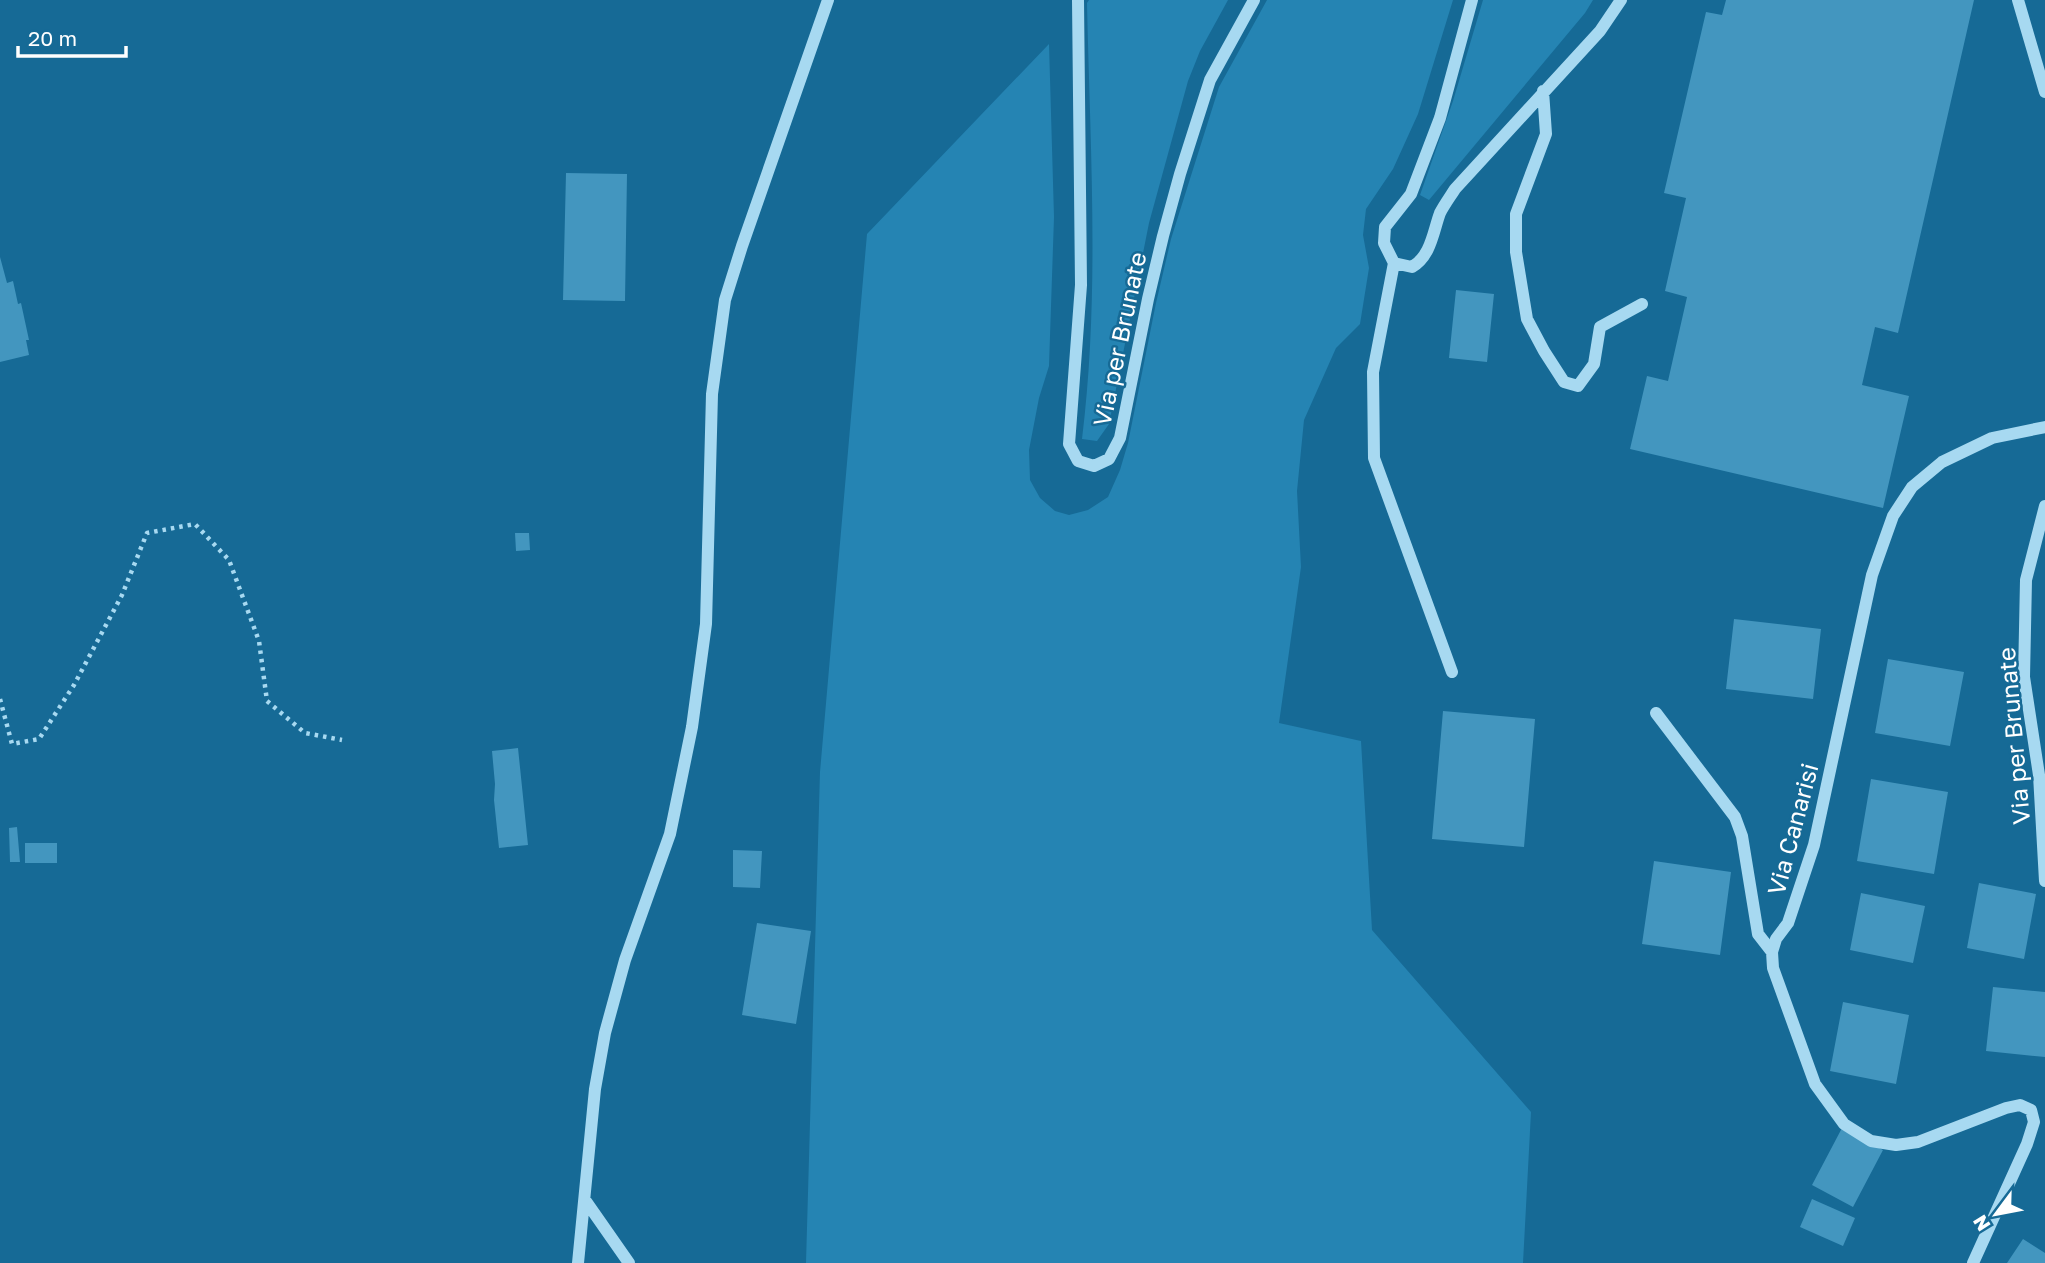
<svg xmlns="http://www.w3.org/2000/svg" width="2045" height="1263" font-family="'Golos Text',sans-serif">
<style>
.green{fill:#2584b3}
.building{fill:#4396bf}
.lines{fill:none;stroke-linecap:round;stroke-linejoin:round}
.path{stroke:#a7d9f1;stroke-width:4.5;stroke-dasharray:3.5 5;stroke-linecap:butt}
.minor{stroke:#a7d9f1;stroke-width:12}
.labels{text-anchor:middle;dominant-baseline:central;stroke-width:5;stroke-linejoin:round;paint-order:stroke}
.street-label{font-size:24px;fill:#fff;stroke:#166a96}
</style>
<rect width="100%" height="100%" fill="#166a96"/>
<path class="green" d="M1089,0H1228L1200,51L1188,81L1149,223L1109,424L1097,441L1082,439C1100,294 1090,148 1087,3Z
M1267,0H1453L1418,114L1393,169L1366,209L1363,235L1369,268L1360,324L1336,348L1304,420L1297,491L1301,567L1279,723L1361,741L1372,930L1531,1112L1523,1263H806L820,772L867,234L1049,44L1054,217L1049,366L1039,398L1029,450L1030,480L1040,498L1055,511L1069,515L1088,510L1108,497L1120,470L1128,443L1156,303L1171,239L1219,87Z
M1483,0H1593L1585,13L1429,200L1420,195L1453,101Z"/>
<path class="building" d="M1726,0H1974L1898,333L1875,327L1862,385L1909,396L1883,508L1630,449L1647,376L1668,381L1687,297L1665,291L1686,198L1664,193L1706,12L1722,15Z
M566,173L627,174L625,301L563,300Z
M0,257L7,283L13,281L18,304L21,303L29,340H26L29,355L0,362Z
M1456,290L1494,294L1487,362L1449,358Z
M515,533H529L530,550L516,551Z
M1734,619L1821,629L1813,699L1726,689Z
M1888,659L1964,672L1950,746L1875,733Z
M1443,711L1535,719L1524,847L1432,839Z
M518,748L528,845L499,848L494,800L495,784L492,751Z
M1871,779L1948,792L1934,874L1857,861Z
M17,827L20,862H10L9,828Z
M25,843H57V863H25Z
M733,850L762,851L760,888L733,887Z
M1654,861L1731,872L1720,955L1642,944Z
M1979,883L2036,894L2024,959L1967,948Z
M1861,893L1925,906L1913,963L1850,950Z
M757,923L811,931L796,1024L742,1015Z
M1993,987L2045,992V1057L1986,1051Z
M1843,1002L1909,1015L1896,1084L1830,1071Z
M1842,1128L1883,1150L1853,1207L1812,1185Z
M1812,1199L1855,1218L1843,1246L1800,1227Z
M2023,1239L2045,1253V1263H2007Z"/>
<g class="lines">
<path class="path" d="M0,699L12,744L39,739L74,685L122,595L147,533L195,524L229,560L259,641L267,701L305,733L342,740"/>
<path class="minor" d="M1078,0L1081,285L1069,444L1078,461L1094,466L1109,459L1120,438L1148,299L1163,236L1180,174L1210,80L1254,0
M1472,0L1440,118L1411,194L1385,227L1384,243L1394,263L1412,267C1431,256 1433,232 1440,213C1444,205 1450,197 1455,189L1600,31L1621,0
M2018,0L2045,92
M1543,91L1546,134L1516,214V252L1527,319L1544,351L1564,382L1578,386L1594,364L1600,327L1642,304
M1394,263L1373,372L1374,458L1452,672
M2045,506L2026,580L2024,677L2039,775L2045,881
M1656,713L1735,817L1742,836L1758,934L1772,952
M585,1200L629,1263
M578,1263L595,1089L605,1033L625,960L670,834L692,727L706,624L712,394L725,300L742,246L828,0
M1973,1263L2027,1144L2034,1122L2031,1110L2020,1105L2006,1108L1918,1142L1896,1145L1871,1141L1844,1124L1815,1084L1773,968L1772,952L1776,939L1788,923L1814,845L1872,575L1893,516L1912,487L1942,462L1992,438L2045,427"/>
</g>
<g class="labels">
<g class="street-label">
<text transform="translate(1119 339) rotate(-78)">Via per Brunate</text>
<text transform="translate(2013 736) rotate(-95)">Via per Brunate</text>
<text transform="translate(1792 829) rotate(-75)">Via Canarisi</text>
</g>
</g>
<g transform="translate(1996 1214) rotate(238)" stroke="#166a96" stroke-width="5" paint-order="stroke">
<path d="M0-5L12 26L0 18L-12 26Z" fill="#ffffff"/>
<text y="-10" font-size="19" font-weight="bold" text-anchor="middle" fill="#ffffff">N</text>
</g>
<path d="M18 46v10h108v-10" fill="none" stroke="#ffffff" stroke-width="3.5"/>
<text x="28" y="46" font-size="21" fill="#ffffff" stroke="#166a96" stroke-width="5" paint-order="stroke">20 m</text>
</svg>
